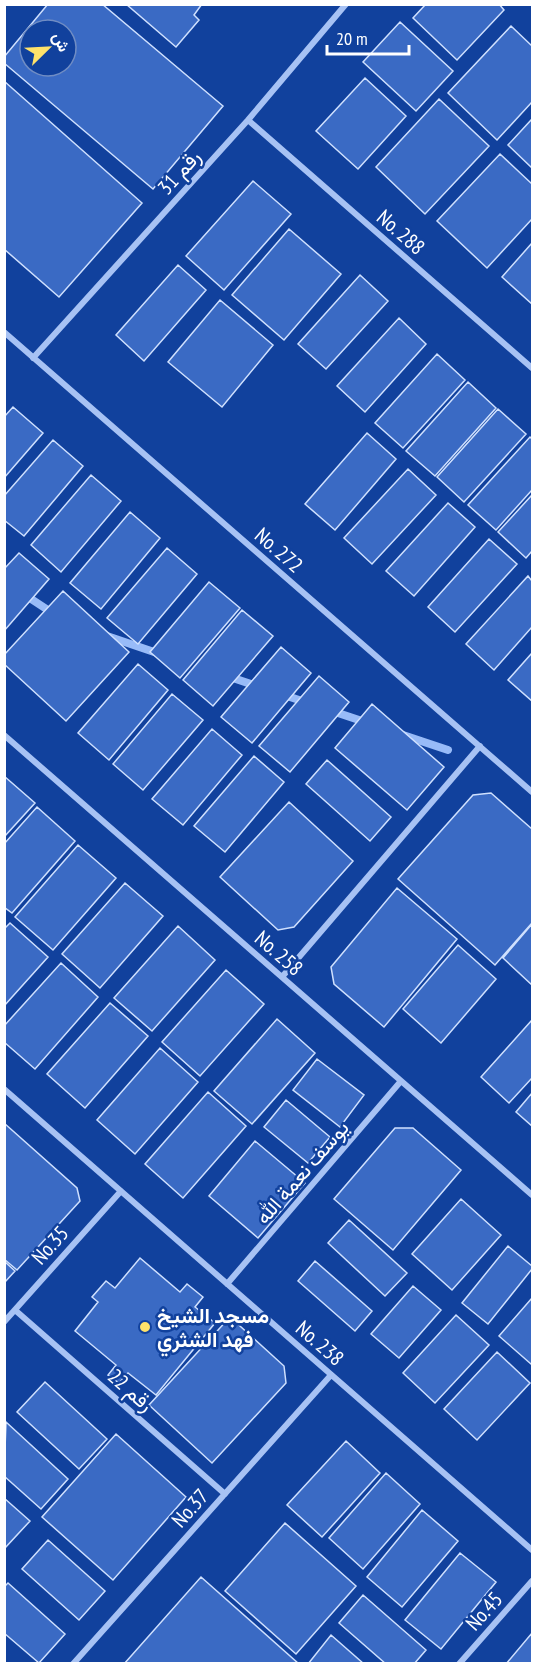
<svg xmlns="http://www.w3.org/2000/svg" width="537" height="1668" font-family="'PT Sans Narrow',Vazirmatn,sans-serif">
<style>
.lines{fill:none;stroke-linecap:round;stroke-linejoin:round}
.stream{stroke:#98bbf8;stroke-width:8}
.building{fill:#3a6ac4;stroke:#cfe0fe;stroke-width:1.5;fill-rule:evenodd}
.minor{stroke:#a7c2f4;stroke-width:6}
.poi-dot{fill:#ffe26a;stroke:#11419d;stroke-width:2}
.labels{text-anchor:middle;dominant-baseline:central;stroke-width:5;stroke-linejoin:round;paint-order:stroke}
.street-label{font-size:21px;fill:#fff;stroke:#11419d}
.poi-label{font-size:21px;font-weight:bold;fill:#fff;stroke:#11419d;text-anchor:start}
</style>
<rect width="100%" height="100%" fill="#11419d"/>
<g class="lines">
<path class="stream" d="M22,593L54,614
M104,635L160,654
M227,676L260,687
M281,694L308,703
M329,710L368,723
M400,734L448,750"/>
</g>
<path class="building" d="M48,4H102L223,106L153,189L4,63V57ZM30,30H66V66H30Z
M126,4H202L194,15L199,20L176,47Z
M426,4H499L504,10L457,60L413,18Z
M400,22L453,71L416,111L363,62Z
M511,26L532,46V102L497,140L448,93Z
M365,78L406,116L358,169L316,131Z
M4,81L142,203L59,297L4,249Z
M439,99L489,146L425,214L376,167Z
M532,119V168L508,145Z
M500,154L532,184V219L487,268L437,221Z
M253,181L291,214L224,290L186,256Z
M289,229L341,274L284,340L232,295Z
M532,243V304L502,277Z
M178,265L206,290L144,361L116,335Z
M360,275L388,301L326,369L298,344Z
M220,300L273,345L222,407L168,362Z
M399,318L426,344L365,412L337,386Z
M437,354L465,380L403,448L375,423Z
M468,382L496,408L435,476L406,451Z
M13,407L43,433L4,478V417Z
M498,409L526,434L464,502L437,477Z
M367,433L396,459L335,530L305,504Z
M530,437L532,439V490L496,530L468,505Z
M53,440L83,466L24,536L4,520V496Z
M408,469L436,495L372,564L344,538Z
M91,475L121,501L61,572L31,545Z
M532,495V551L526,558L498,532Z
M448,503L475,527L414,596L386,571Z
M130,512L160,538L101,609L70,583Z
M489,539L517,564L455,632L428,607Z
M167,548L197,574L138,644L107,618Z
M19,553L49,579L4,631V569Z
M528,576L532,581V627L494,670L466,644Z
M209,582L240,608L180,678L150,652Z
M63,591L129,652L66,721L4,664V655Z
M242,610L273,636L213,706L183,680Z
M281,647L311,673L252,743L221,717Z
M532,653V701L508,680Z
M138,664L168,690L109,760L78,733Z
M319,676L349,702L290,772L259,746Z
M172,694L203,720L143,790L113,764Z
M372,704L444,767L407,810L335,748Z
M212,729L242,755L183,825L152,799Z
M254,756L284,782L225,852L194,826Z
M327,760L391,817L370,841L306,784Z
M4,776L35,803L4,837Z
M491,793L532,829V923L495,965L398,879L473,795Z
M289,802L353,861L294,927L278,930L220,877Z
M37,807L75,841L12,913L4,907V844Z
M78,845L116,878L53,950L15,917Z
M125,883L163,916L100,988L62,954Z
M397,888L457,939L384,1027L334,984L331,967Z
M10,923L48,957L4,1006V929Z
M532,924V985L503,958Z
M178,926L215,960L152,1031L114,998Z
M458,945L496,979L441,1043L403,1009Z
M61,963L98,997L35,1069L4,1042V1026Z
M226,970L264,1004L200,1076L162,1042Z
M110,1003L148,1036L85,1108L47,1074Z
M277,1019L315,1053L252,1124L214,1091Z
M532,1020V1078L509,1103L481,1077Z
M160,1048L198,1082L135,1154L97,1120Z
M317,1059L364,1095L340,1127L293,1090Z
M208,1092L246,1126L183,1198L145,1164Z
M532,1093V1126L516,1112Z
M286,1100L330,1137L308,1163L264,1127Z
M4,1123L77,1188L80,1201L17,1270L4,1259Z
M395,1128H413L461,1170L393,1250L334,1199Z
M255,1141L305,1183L258,1238L209,1196Z
M461,1199L501,1235L452,1290L412,1254Z
M349,1220L407,1273L385,1296L328,1243Z
M508,1246L532,1266V1269L488,1324L462,1303Z
M140,1258L180,1292L187,1284L203,1297L195,1307L215,1323L156,1395L128,1373L119,1383L108,1375L116,1365L75,1331L98,1302L92,1297L106,1281L115,1288Z
M4,1261L15,1271L4,1283Z
M315,1261L372,1311L355,1331L298,1281Z
M413,1286L441,1310L399,1358L371,1334Z
M532,1298V1363L531,1364L499,1336Z
M456,1315L489,1345L435,1403L403,1373Z
M230,1317L284,1366L286,1383L212,1463L149,1405Z
M497,1352L530,1383L477,1440L444,1409Z
M45,1382L107,1439L79,1469L17,1412Z
M6,1422L68,1479L41,1509L4,1476Z
M116,1434L186,1497L113,1580L42,1517Z
M346,1441L380,1473L322,1537L287,1505Z
M386,1473L420,1504L363,1569L329,1538Z
M4,1498L30,1521L4,1549Z
M422,1510L458,1541L402,1607L367,1577Z
M285,1523L356,1586L296,1654L225,1591Z
M48,1540L105,1591L79,1620L22,1569Z
M460,1553L496,1582L441,1649L405,1620Z
M201,1577L299,1664H124Z
M8,1583L65,1634L39,1663L4,1633V1587Z
M363,1595L426,1650L414,1664H386L339,1623Z
M532,1633V1664H506Z
M331,1635L364,1664H308Z"/>
<g class="lines">
<path class="minor" d="M248,120L532,368
M4,332L532,792
M33,358L248,120L346,4
M4,735L532,1195
M282,977L480,746
M4,1089L532,1550
M227,1284L401,1081
M15,1310L225,1494
M4,1322L121,1191
M73,1664L331,1375
M459,1664L532,1581"/>
</g>
<circle class="poi-dot" cx="145" cy="1327" r="6"/>
<g class="labels">
<g class="street-label">
<text transform="translate(179 172) rotate(-48)">رقم 31</text>
<text transform="translate(401 232) rotate(41)">No. 288</text>
<text transform="translate(279 550) rotate(41)">No. 272</text>
<text transform="translate(279 953) rotate(41)">No. 258</text>
<text transform="translate(302 1172) rotate(-49)">يوسف نعمة الله</text>
<text transform="translate(50 1245) rotate(-48)">No.35</text>
<text transform="translate(320 1343) rotate(41)">No. 238</text>
<text transform="translate(131 1390) rotate(41)">رقم 22</text>
<text transform="translate(190 1508) rotate(-48)">No.37</text>
<text transform="translate(484 1611) rotate(-48)">No.45</text>
</g>
<g class="poi-label">
<text x="157" y="1315">مسجد الشيخ<tspan x="157" dy="24">فهد الشثري</tspan></text>
</g>
</g>
<rect width="537" height="1668" fill="none" stroke="#ffffff" stroke-width="12"/>
<g transform="translate(48 48) rotate(66)"><circle r="28" fill="#11419d" stroke="#708dc4" stroke-width="1.5"/>
<path d="M0-4.5L10 22L0 15L-10 22Z" fill="#ffe26a"/>
<text y="-9" font-size="16" font-weight="bold" text-anchor="middle" fill="#ffffff">ش</text>
</g>
<path d="M327 45v9h82v-9" fill="none" stroke="#ffffff" stroke-width="3"/>
<text x="336" y="45" font-size="18" fill="#ffffff" stroke="#11419d" stroke-width="4.5" paint-order="stroke">20 m</text>
</svg>
